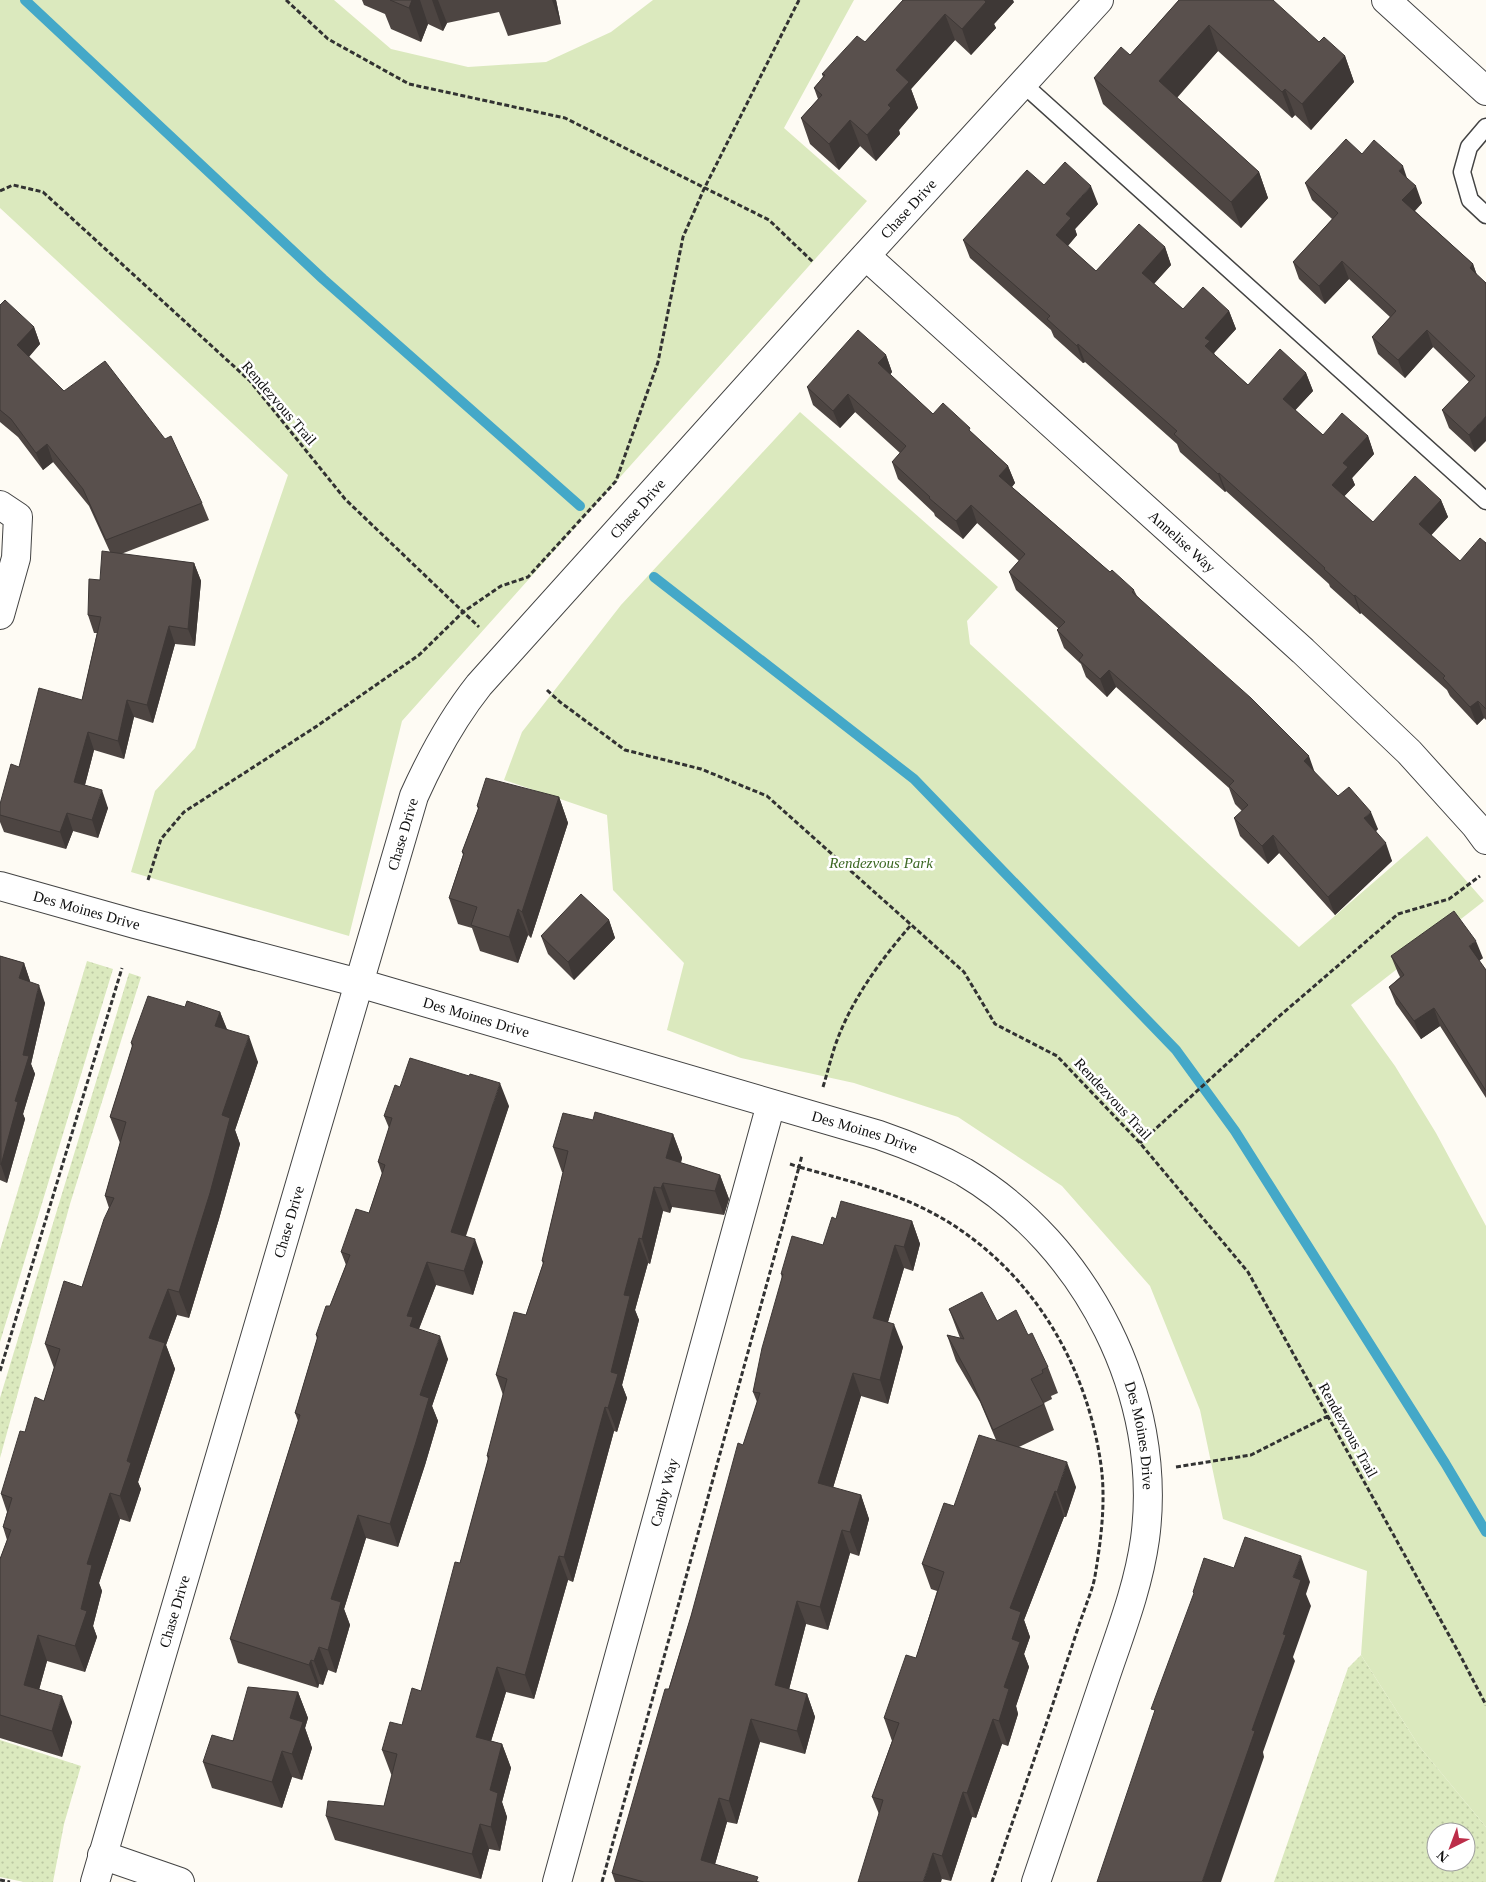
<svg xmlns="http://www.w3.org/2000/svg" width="1486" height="1882" font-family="'Times New Roman',serif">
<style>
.grass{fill:url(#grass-dots);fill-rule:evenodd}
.park{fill:#dbe9be}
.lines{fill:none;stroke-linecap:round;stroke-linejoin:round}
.stream{stroke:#44a8c8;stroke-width:10}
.service-casing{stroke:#434343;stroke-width:19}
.minor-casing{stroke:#434343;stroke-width:30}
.path{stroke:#323232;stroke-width:3;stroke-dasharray:5 2.5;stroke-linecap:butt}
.service{stroke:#fff;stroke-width:16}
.minor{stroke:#fff;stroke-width:28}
.wall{fill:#4d4542}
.shaded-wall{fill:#3e3836}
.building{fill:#59504d;stroke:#3e3836}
.labels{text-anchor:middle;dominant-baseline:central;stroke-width:5;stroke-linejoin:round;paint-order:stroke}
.street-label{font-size:15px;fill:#101010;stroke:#fff}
.park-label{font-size:15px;font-style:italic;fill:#3b6722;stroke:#fff}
</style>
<defs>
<pattern id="grass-dots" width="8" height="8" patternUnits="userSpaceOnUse" patternTransform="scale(1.25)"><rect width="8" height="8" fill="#dbe9be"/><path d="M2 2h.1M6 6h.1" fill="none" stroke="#bbc7a2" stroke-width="1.8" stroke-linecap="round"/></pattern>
</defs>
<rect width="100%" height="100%" fill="#fefbf4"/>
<path class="grass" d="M87,961L113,969L0,1342V1250Z
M129,973L141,977L70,1204L0,1458V1398Z
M1361,1655L1419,1746L1486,1827V1882H1274L1348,1668ZM1436,1832H1466V1862H1436Z
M0,1740L81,1766L64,1824L53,1882H24L0,1877Z"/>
<path class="park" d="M0,0H334L391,49L468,67L546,62L611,32L653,0H854L784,128L867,201L402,721L349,936L131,872L155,791L195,748L288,475L0,208Z
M800,412L998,587L967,621L970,644L1299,947L1427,836L1484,901L1351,1005L1395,1066L1436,1133L1486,1226V1827L1419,1746L1361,1655L1367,1571L1223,1519L1200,1410L1150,1286L1062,1186L958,1117L854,1083L741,1058L667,1030L684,963L613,890L607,815L504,780L522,732L621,605Z"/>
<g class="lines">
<path class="stream" d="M25,0L323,279L580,506
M654,577L914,779L1176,1050L1235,1131L1445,1463L1486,1532"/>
<defs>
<path id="service" d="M1022,83L1486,501
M1486,127L1469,147L1462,172L1470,200L1486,215"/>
<g id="minor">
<path d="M1386,0L1486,91"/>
<path id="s1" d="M866,256L1303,651L1409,752L1475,825L1486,840"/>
<path d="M0,505L18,517L16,558L0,615"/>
<path id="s2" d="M0,886L135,924L359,983L879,1135C908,1145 937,1157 964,1172C1087,1245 1164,1397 1145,1539C1138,1589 1119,1636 1103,1684C1081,1750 1058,1816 1036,1882"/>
<path d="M102,1855L180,1882"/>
<path id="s3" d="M95,1882L414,796C432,756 452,719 479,685L838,286L1099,0"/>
<path id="s4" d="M557,1882L771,1104"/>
</g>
</defs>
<use href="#service" class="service-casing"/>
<use href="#minor" class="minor-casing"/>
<path class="path" d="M286,0L328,39L409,84L565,118L769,220L813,262
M0,191L13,185L43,192L250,381L345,499L479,627
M547,690L560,702L625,750L701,769L767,796L964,972L995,1024L1057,1056L1140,1143L1248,1272L1460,1655L1486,1705
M148,880L161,839L184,812L317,726L419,655L463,612L501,586L528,577L616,481L658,362L683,237L704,189L799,0
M823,1087C827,1074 830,1062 834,1049C849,1003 879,962 911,925
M1140,1143L1276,1019L1398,914L1449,899L1480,876
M790,1164L799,1167L802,1155
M0,1371L122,968
M1176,1467L1251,1455L1328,1416
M0,1880L10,1882
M602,1882L799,1167C849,1181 900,1193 945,1220C1033,1273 1087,1365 1101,1465C1106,1502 1101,1540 1095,1576C1093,1588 1088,1599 1084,1611C1077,1630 1071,1650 1064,1670C1041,1741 1016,1811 992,1882"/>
<use href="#service" class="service"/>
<use href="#minor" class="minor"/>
</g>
<path class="wall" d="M362,0H556L561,24L508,36L499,12L447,23L443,31L428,24L421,42L391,29L385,14L364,5Z
M903,0L1014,2L994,24L996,28L971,55L955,40L911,89L918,108L899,130L900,134L876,161L860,146L839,170L810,144L801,118L818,99L814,88L823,77L822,74L865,42Z
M1179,0L1319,42L1345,56L1354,82L1311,130L1295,115L1292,118L1218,51L1177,98L1259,172L1268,198L1241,228L1103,104L1094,78L1130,55Z
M1407,178L1422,203L1415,211L1473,264L1477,275L1475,452L1449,428L1442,410L1469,382L1433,347L1405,378L1378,354L1372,337L1390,317L1349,279L1325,304L1299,279L1293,262L1332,219L1312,200L1305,183Z
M1044,185L1098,204L1075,229L1077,235L1068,246L1096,271L1165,247L1171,265L1154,284L1183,309L1229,311L1236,329L1214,353L1215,355L1248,385L1306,373L1313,391L1295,410L1323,435L1368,436L1374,454L1352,478L1355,485L1344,496L1373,522L1441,500L1448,517L1431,535L1460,561L1486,543V720L1484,718L1477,725L1450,696L1447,690L1361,613L1360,614L1330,587L1329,584L1226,491L1225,492L1180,452L1177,444L1085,362L1083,363L1054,337L1051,330L970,258L963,240Z
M0,305L34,327L40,344L29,357L64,391L202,503L209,520L121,554L194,563L201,581L195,646L175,644L153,723L134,717L124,759L94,750L85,785L108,808L98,838L73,831L66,849L4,832L0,822V804L19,767L82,700L97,633H94L88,615L110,552L89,506L53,462L43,470L18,437L0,422Z
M886,355L892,372L890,375L933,414L972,433L1008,466L1015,483L1012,487L1110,572L1134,590L1137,596L1338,796L1378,829L1376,831L1392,861L1335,915L1279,853L1268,864L1240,836L1234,818L1242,811L1235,804L1229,788L1116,687L1107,697L1086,677L1081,664L1064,648L1057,630L1059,629L1016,590L1009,572L1019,561L977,523L963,539L935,516L934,513L898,479L892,462L900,453L855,412L840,428L813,405L807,387Z
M559,797L568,823L531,938L528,935L518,963L480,951L472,928L458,924L449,898L463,855L462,852L478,809L477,806Z
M609,920L615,938L574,980L548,954L541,936Z
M0,956L24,963L30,981V982L45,1003L31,1064L35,1074L23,1114L25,1119L7,1183L0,1180Z
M1391,956L1483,958L1479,961L1486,970V1098L1440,1026L1421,1039L1396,1004L1389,987L1400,977L1398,973Z
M185,1007L220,1012L227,1029L258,1062L235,1130L240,1144L219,1219L189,1318L177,1315L166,1345L175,1369L138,1482L141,1489L130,1522L120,1519L99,1583L102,1591L93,1626L97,1637L85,1672L47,1661L39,1690L72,1722L62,1757L0,1738V1559L7,1540L3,1527L7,1512L1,1494L25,1432L44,1401L54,1368L45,1344L82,1287L109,1208L105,1196L120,1143L110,1117L132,1047L131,1043Z
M400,1087L509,1106L466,1236L483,1262L473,1295L436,1285L419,1329L448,1359L432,1406L438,1421L425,1465L398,1547L366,1538L344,1609L350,1625L336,1673L328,1670L323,1685L319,1684L318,1688L238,1663L230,1639L298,1421L295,1413L317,1339L316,1335L330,1306L346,1265L341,1252L369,1213L382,1174L378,1162L389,1128L384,1116Z
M593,1120L673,1134L682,1158L681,1163L720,1175L729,1199L724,1215L672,1207L670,1213L663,1211L650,1264L648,1263L635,1310L639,1320L622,1385L627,1398L617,1432L614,1431L573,1582L568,1580L534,1699L506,1692L491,1741L502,1744L511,1768L502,1802L507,1817L500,1851L489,1849L481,1879L335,1840L326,1816L384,1806L392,1775L391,1774L382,1750L402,1725L421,1691L460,1563L488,1460L487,1456L503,1395L496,1375L526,1315L543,1264L542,1261L563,1172H562L553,1147Z
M836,1219L912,1221L920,1244L913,1271L904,1268L888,1322L903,1347L888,1404L861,1396L833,1488L861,1495L869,1519L859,1556L850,1553L828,1630L806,1624L789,1689L807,1694L815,1717L805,1754L760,1742L737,1824L727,1822L715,1864L760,1882H615L612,1873L757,1402L753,1392L782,1278L781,1274L823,1245Z
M949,1309L997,1321L1028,1335L1048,1367L1058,1393L1051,1396L1052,1399L1044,1403L1054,1430L1019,1447L1076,1487L1066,1517H1064L1024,1620L1030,1637L1024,1654L1029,1667L1016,1706L1018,1714L1008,1746L1002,1744L976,1818L972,1817L951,1881L942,1879L879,1814L872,1797L892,1741L884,1718L916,1658L937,1591L931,1589L922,1564L954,1506L996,1440L980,1402L956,1361L947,1335L960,1338Z
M298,1692L308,1718L305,1728L312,1748L302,1780L292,1777L282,1808L212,1788L203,1762Z"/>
<path class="shaded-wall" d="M412,0H420L428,24L421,42L409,8Z
M432,0H438L447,23L443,31Z
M552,0H556L561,24Z
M984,0H1013L1014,2L994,24L996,28L971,55L962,29Z
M945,14L955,40L911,89L918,108L899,130L900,134L876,161L867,135L888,105L896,70Z
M1209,25L1218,51L1168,107L1159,81Z
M1345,56L1354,82L1311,130L1302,104Z
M1285,89L1295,115L1292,118L1282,92Z
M850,120L860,146L839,170L829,144Z
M1403,166L1409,184L1399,171Z
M1259,172L1268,198L1241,228L1231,202Z
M1091,186L1098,204L1075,229L1077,235L1062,252L1056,235L1066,214Z
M1416,186L1422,203L1408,217L1402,200Z
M1165,247L1171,265L1148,290L1142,273Z
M1342,261L1349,279L1325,304L1319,286Z
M1473,264L1479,282L1470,268Z
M1229,311L1236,329L1214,353L1216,359L1205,346V338Z
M34,327L40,344L23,363L17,345Z
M1427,330L1433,347L1405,378L1398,360Z
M1078,344L1085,362L1083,363L1077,346Z
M886,355L892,372L884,381L878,363Z
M1306,373L1313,391L1289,417L1283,399Z
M848,394L855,412L840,428L833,411Z
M1486,416V441L1475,452L1469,435Z
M1368,436L1374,454L1352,478L1355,485L1338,503L1332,485L1343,463Z
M47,444L53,462L43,470L36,453Z
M1008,466L1015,483L1006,494L999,476Z
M1219,473L1226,491L1225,492L1218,474Z
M1441,500L1448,517L1425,542L1419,524Z
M971,505L977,523L963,539L956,521Z
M194,563L201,581L195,646L188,629Z
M1355,595L1361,613L1360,614L1354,596Z
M169,626L175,644L153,723L147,705Z
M1109,670L1116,687L1107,697L1100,679Z
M127,700L134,717L124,759L118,741Z
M1478,701L1484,718L1477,725L1470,707Z
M88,732L94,750L81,800L74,782Z
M1309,756L1315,773L1304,761Z
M102,790L108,808L98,838L92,820Z
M559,797L568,823L531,938L522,912Z
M1371,812L1378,829L1371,836L1364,818Z
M67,813L73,831L66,849L60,832Z
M1273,835L1279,853L1268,864L1262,846Z
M1386,843L1392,861L1335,915L1328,897Z
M518,909L528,935L518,963L509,937Z
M609,920L615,938L574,980L568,962Z
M1476,941L1483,958L1475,963L1469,946Z
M24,963L30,981L25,995L19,978Z
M39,985L45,1003L31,1064L35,1074L23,1114L25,1119L7,1183L1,1165L15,1101L23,1055Z
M1434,1008L1440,1026L1421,1039L1414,1021Z
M220,1012L230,1038L215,1026Z
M249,1036L258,1062L235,1130L240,1144L219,1219L189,1318L179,1292L222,1115Z
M500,1083L509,1106L459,1255L451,1232Z
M673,1134L682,1158L675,1183L666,1158Z
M720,1175L729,1199L724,1215L715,1191Z
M663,1183L672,1207L670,1213L661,1188Z
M654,1187L663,1211L650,1264L642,1239Z
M912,1221L920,1244L913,1271L904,1247Z
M639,1238L648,1263L635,1310L639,1320L622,1385L627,1398L617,1432L608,1408L611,1372L624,1295Z
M475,1239L483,1262L473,1295L464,1271Z
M895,1245L904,1268L882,1342L873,1318Z
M427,1262L436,1285L418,1331V1350L407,1316Z
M168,1289L177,1315L166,1345L175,1369L138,1482L141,1489L130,1522L120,1496L127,1461L149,1338Z
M894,1324L903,1347L888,1404L880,1380Z
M440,1336L448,1359L432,1406L438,1421L425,1465L398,1547L390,1524L420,1395Z
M853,1373L861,1396L827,1507L818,1483Z
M605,1407L614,1431L573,1582L564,1557Z
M1067,1462L1076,1487L1066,1517L1057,1492Z
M1055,1491L1064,1517L1024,1620L1030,1637L1024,1654L1029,1667L1016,1706L1018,1714L1008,1746L999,1721L1012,1639L1010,1608Z
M110,1493L120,1519L99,1583L102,1591L93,1626L97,1637L85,1672L75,1646L81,1609L87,1564Z
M861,1495L869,1519L859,1556L850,1532Z
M358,1515L366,1538L344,1609L350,1625L336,1673L328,1650L331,1599Z
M842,1530L850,1553L828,1630L820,1607Z
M559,1556L568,1580L534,1699L525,1675Z
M1301,1556L1310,1582L1306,1594L1311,1606L1293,1657L1295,1661L1263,1752L1264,1757L1221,1882H1202L1283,1634L1293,1577Z
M797,1601L806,1624L784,1709L775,1685Z
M38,1635L47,1661L33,1711L24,1685Z
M319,1647L328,1670L323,1685L314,1661Z
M311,1660L319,1684L318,1688L309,1665Z
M497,1667L506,1692L485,1761L476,1737Z
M298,1692L308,1718L305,1728L312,1748L302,1780L292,1754L290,1718Z
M807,1694L815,1717L805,1754L797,1731Z
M62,1696L72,1722L62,1757L52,1731Z
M751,1719L760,1742L737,1824L729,1801Z
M993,1719L1002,1744L976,1818L967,1793Z
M502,1744L511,1768L502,1802L507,1817L500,1851L491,1827L490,1790Z
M282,1751L292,1777L282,1808L272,1782Z
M963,1792L972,1817L951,1881L942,1856Z
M719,1798L727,1822L710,1882L701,1860Z
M480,1824L489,1849L481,1879L472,1854Z
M933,1853L942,1879L941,1882H923Z"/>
<path class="building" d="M390,0H412L409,8Z
M903,0H984L986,2L962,29L945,14L896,70L909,82L888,105L891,108L867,135L850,120L829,144L801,118L822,95L814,88L825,75L822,74L857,36L865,42Z
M1179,0H1273L1319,42L1324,37L1345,56L1302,104L1285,89L1282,92L1209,25L1159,81L1259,172L1231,202L1094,78L1121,47L1130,55Z
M1346,139L1362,154L1374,140L1403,166L1399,171L1416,186L1402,200L1473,264L1470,268L1486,283V416L1469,435L1442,410L1475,376L1427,330L1398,360L1372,337L1396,311L1342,261L1319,286L1293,262L1338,213L1305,183Z
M1065,162L1091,186L1066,214L1071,218L1056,235L1096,271L1139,224L1165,247L1142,273L1183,309L1203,287L1229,311L1205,338L1210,341L1205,346L1248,385L1280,349L1306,373L1283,399L1323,435L1342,413L1368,436L1343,463L1348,467L1332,485L1373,522L1415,476L1441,500L1419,524L1460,561L1480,538L1486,543V709L1478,701L1470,707L1443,678L1445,676L1355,595L1354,596L1324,569L1325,568L1219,473L1218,474L1174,434L1177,431L1078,344L1077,346L1047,319L1050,316L963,240L1027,170L1044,185Z
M5,300L34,327L17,345L64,391L105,361L165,439L171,436L202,503L106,540L83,489L47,444L36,453L11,419L0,410V305Z
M858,330L886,355L878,363L933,414L943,403L970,428L969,430L1008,466L999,476L1110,572L1112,570L1134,590L1132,592L1251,698L1309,756L1304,761L1338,796L1349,787L1371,812L1364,818L1386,843L1328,897L1273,835L1262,846L1234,818L1248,805L1229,786L1234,781L1109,670L1100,679L1079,660L1083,655L1057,630L1065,622L1009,572L1025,554L971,505L956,521L929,498L930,497L892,462L906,446L848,394L833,411L807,387Z
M102,551L194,563L188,629L169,626L147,705L127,700L118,741L88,732L74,782L102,790L92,820L67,813L60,832L0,815V804L11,764L19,767L39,688L82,700L101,617L88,615L89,579L100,580Z
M486,778L559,797L522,912L518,909L509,937L471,925L477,907L449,898L464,853L462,852L479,807L477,806Z
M581,894L609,920L568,962L541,936Z
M1454,911L1476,941L1469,946L1486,970V1091L1434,1008L1414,1021L1389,987L1404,975L1391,956Z
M0,956L24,963L19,978L39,985L23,1055L29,1056L15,1101L18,1102L1,1165Z
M148,996L185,1007L187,1001L220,1012L215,1026L249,1036L222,1115L230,1118L210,1193L179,1292L168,1289L149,1338L165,1343L127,1461L131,1463L120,1496L110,1493L87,1564L92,1565L81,1609L87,1611L75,1646L38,1635L24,1685L62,1696L52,1731L0,1715V1559L11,1530L3,1527L12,1498L1,1494L20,1431L25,1432L35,1397L44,1401L60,1349L45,1344L64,1281L82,1287L104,1219L114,1198L105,1196L126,1122L110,1117L133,1044L131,1043Z
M410,1058L469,1076L470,1074L500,1083L451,1232L475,1239L464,1271L427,1262L407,1316L413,1317L410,1326L440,1336L420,1395L429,1398L416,1442L390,1524L358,1515L331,1599L341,1602L328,1650L319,1647L314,1661L311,1660L309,1665L230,1639L300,1415L295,1413L318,1336L316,1335L326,1306H330L350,1255L341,1252L356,1209L369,1213L385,1165L378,1162L392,1118L384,1116L395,1085L400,1087Z
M595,1112L673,1134L666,1158L720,1175L715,1191L663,1183L661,1188L654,1187L642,1239L639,1238L624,1295L630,1296L611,1372L618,1374L608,1408L605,1407L564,1557L559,1556L525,1675L497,1667L476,1737L502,1744L490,1790L498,1793L491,1827L480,1824L472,1854L326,1816L328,1801L384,1806L397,1754L382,1750L390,1722L402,1725L412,1688L421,1691L455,1562L460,1563L489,1456H487L507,1379L496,1375L514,1312L526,1315L544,1261H542L568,1151L553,1147L563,1113L593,1120Z
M841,1201L912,1221L904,1247L895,1245L873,1318L894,1324L880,1380L853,1373L818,1483L861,1495L850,1532L842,1530L820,1607L797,1601L775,1685L807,1694L797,1731L751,1719L729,1801L719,1798L701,1860L758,1877L756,1882H644L612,1873L665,1689H669L691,1616L738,1443L743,1445L760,1393L753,1392L762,1348L783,1274H781L792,1236L823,1245L832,1217L836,1219Z
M982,1292L997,1321L1016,1310L1028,1335L1032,1333L1048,1367L1042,1370L1043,1373L1031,1379L1044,1404L993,1430L970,1377L947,1335L964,1339L949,1309Z
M979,1435L1067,1462L1057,1492L1055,1491L1010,1608L1021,1612L1012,1639L1020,1642L1004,1687L1009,1689L999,1721L993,1719L967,1793L963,1792L942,1856L933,1853L923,1882H858L883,1800L872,1797L899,1723L884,1718L906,1655L916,1658L944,1572L922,1564L944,1503L954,1506Z
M1245,1537L1301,1556L1293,1577L1301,1580L1283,1634L1286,1635L1252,1730L1255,1731L1202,1882H1097L1155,1710L1151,1709L1194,1593L1193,1592L1204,1558L1234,1568Z
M248,1687L298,1692L290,1718L303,1722L292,1754L282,1751L272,1782L203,1762L212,1735L233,1741Z"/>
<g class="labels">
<g class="street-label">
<text stroke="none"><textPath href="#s3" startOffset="1902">Chase Drive</textPath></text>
<text transform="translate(279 403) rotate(49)">Rendezvous Trail</text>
<text stroke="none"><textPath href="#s3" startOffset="1498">Chase Drive</textPath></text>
<text stroke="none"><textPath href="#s1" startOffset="426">Annelise Way</textPath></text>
<text stroke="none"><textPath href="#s3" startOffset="1092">Chase Drive</textPath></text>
<text stroke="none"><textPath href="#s2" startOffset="90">Des Moines Drive</textPath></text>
<text stroke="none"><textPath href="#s2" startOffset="494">Des Moines Drive</textPath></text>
<text transform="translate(1113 1099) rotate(47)">Rendezvous Trail</text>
<text stroke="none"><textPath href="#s2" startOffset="899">Des Moines Drive</textPath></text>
<text stroke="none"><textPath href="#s3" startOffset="688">Chase Drive</textPath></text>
<text transform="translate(1348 1430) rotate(61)">Rendezvous Trail</text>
<text stroke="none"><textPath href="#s2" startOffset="1334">Des Moines Drive</textPath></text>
<text stroke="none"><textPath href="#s4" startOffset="404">Canby Way</textPath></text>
<text stroke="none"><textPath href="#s3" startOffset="282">Chase Drive</textPath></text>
</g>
<g class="park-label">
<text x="881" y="863">Rendezvous Park</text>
</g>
</g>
<g transform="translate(1451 1847) rotate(222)"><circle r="24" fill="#ffffff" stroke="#9f9f9f"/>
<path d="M0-4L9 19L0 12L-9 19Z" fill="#bc2d49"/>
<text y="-8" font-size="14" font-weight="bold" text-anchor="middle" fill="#101010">N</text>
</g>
</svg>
